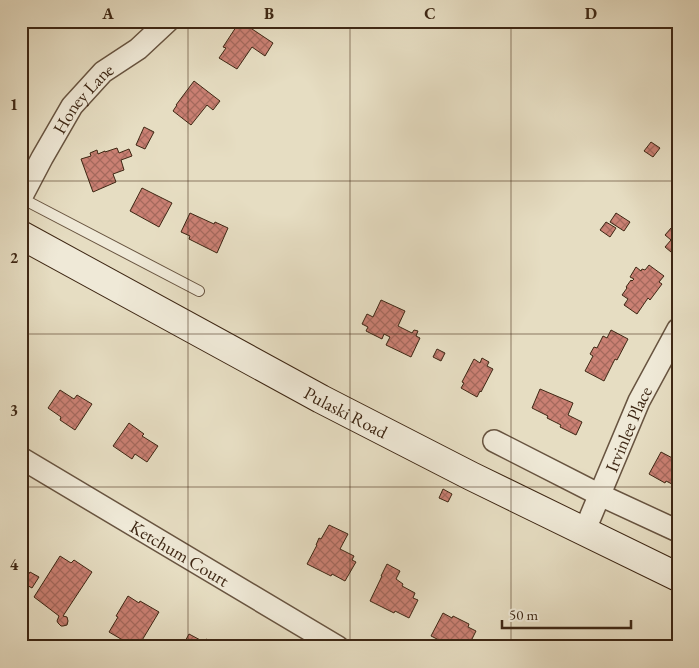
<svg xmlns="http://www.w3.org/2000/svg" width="699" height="668" font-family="'EB Garamond',serif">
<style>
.building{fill:url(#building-cross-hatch);stroke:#3e2714}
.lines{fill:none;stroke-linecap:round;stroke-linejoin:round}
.service-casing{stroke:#685440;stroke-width:12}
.minor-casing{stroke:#685440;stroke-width:24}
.secondary-casing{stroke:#3e2714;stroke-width:30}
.service{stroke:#efe9d7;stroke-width:10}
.minor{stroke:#efe9d7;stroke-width:21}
.secondary{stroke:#efe9d7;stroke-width:28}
.grid{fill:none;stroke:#3e2714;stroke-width:1;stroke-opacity:0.55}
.labels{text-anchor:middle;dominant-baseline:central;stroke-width:5;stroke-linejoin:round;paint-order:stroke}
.street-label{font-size:18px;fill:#3e2714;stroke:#efe9d7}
.neatline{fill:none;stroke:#3e2714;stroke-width:2}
.grid-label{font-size:16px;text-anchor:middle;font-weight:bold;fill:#3e2714}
</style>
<defs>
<pattern id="building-cross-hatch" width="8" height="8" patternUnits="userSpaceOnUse" patternTransform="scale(1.25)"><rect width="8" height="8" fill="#ca8073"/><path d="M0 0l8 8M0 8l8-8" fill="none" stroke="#a5695d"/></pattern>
</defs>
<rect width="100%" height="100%" fill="#e6ddc2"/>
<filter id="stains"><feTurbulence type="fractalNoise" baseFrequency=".004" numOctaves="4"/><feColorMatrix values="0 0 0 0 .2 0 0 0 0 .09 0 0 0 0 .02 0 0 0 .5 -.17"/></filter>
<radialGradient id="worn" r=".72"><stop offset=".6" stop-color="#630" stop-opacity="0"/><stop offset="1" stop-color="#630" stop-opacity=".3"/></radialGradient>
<path class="building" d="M240,21L273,43L265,56L252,47L237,69L219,58L226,48L223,47Z
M194,81L220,101L213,110L207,105L191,125L173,111L177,105H176Z
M144,127L154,132L145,149L136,145Z
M651,142L660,148L653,157L644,151Z
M117,148L119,153L129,149L132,156L121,160L124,170L113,174L116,182L93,192L81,159L91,156L90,153L97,150L98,154L105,151V152Z
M142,188L172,203L159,227L130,211Z
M190,213L214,224L215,222L228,228L217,253L189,239L190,236L181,232Z
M616,213L630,222L624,231L610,222Z
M678,220V256L677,257L665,247L671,240L665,235Z
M606,222L616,228L610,237L600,230Z
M649,265L664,276L659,282L662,284L650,300L648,298L637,314L624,305L628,299L622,295L627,288L626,287L631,280L632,281L634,279L630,277L636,267L641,271L642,269L645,270Z
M381,300L405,311L398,326L412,333L414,330L418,331L416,336L420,338L411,357L386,345L390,337L384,334L382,339L366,331L368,327L362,324L367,314L373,317Z
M611,330L628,339L617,360L615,359L604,381L585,371L593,356L590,354L594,347L597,348L603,336L607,338Z
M437,349L445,353L441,361L433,357Z
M482,358L489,362L487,366L493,369L481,392L480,391L477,397L461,388L464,383L462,382L474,359L480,363Z
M540,389L573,403L568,415L582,422L576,435L560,427L561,425L547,418L548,416L532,408Z
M60,390L74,399L77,395L92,404L75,430L60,420L61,417L48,408Z
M129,423L144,434L142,436L158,446L147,462L135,454L132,459L113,446Z
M661,452L678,461V487L666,481L665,483L649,474Z
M443,489L452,494L448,502L439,498Z
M329,525L348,534L340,549L354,556L352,560L356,562L345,581L332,574L331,576L307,564L317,545H316L319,538L321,539Z
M60,556L71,563L74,560L92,572L63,616L67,617L68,621L67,625L63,626H61L58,623L57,621L59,616L34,597Z
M387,564L400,571L396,579L403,584L402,586L415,593L413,598L418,600L409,618L395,611L394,613L370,601L382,576H381Z
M30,572L39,577L32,588L23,583Z
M128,596L139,603L140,601L159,612L138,647H129L125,644L126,642L109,632L118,617L116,616Z
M443,613L452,618L453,616L469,624L468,627L476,631L468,647H447L440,643L441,641L431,636Z
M189,634L204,642L206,639L217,645L216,647H182Z"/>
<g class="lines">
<defs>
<path id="service" d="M21,198L199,291"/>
<g id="minor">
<path id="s1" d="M21,198L42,158L72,106L103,72L138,49L168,21"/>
<path d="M494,441L600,495L678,531"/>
<path id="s2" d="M21,458L338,647"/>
<path id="s3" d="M584,532L639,401L678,329"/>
</g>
<g id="secondary">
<path id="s4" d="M21,235L321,399L471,476L678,577"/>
</g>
</defs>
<use href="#service" class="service-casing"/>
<use href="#minor" class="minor-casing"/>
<use href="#secondary" class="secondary-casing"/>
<use href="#service" class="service"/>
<use href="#minor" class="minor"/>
<use href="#secondary" class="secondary"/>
</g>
<path class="grid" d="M188,21V647M350,21V647M511,21V647M21,181H678M21,334H678M21,487H678"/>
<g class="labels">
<g class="street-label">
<text stroke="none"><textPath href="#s1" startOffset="118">Honey Lane</textPath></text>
<text stroke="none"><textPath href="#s4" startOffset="370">Pulaski Road</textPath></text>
<text stroke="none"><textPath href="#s3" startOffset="112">Irvinlee Place</textPath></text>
<text stroke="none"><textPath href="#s2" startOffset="185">Ketchum Court</textPath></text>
</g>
</g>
<rect width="699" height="668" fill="none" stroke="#e6ddc2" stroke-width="55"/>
<path d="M502 620v8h129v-8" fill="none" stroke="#3e2714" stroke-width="2.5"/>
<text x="509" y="620" font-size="15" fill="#3e2714" stroke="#efe9d7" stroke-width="4" paint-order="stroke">50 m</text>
<rect x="28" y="28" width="644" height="612" class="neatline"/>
<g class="grid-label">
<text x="108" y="19">A</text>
<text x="269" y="19">B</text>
<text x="430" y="19">C</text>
<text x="591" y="19">D</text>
<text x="14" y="110">1</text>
<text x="14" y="263">2</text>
<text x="14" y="416">3</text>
<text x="14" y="570">4</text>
</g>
<rect width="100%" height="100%" filter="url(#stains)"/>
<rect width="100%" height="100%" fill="url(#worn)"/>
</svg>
